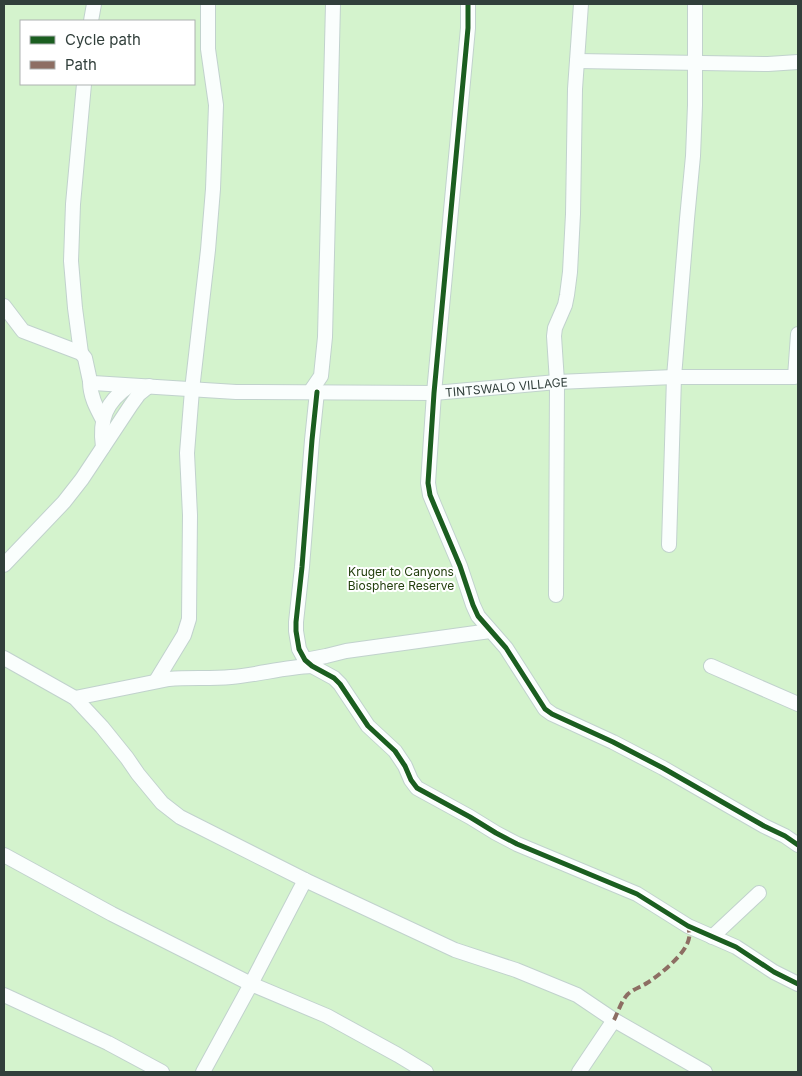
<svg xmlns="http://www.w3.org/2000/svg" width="802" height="1076" font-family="Inter,sans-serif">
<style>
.green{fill:#d4f3cd;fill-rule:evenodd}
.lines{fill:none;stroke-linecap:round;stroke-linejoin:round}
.minor-casing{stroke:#c1d2cd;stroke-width:16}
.minor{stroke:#fafefd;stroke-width:14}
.quiet{stroke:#8d6e63;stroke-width:4;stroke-dasharray:8 4;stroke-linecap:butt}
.cycleway-casing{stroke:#fff;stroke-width:8}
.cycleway{stroke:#1b5e20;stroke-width:5}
.labels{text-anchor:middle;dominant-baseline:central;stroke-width:4;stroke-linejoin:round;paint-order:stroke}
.street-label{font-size:12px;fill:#313f3b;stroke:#fff}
.park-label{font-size:12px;fill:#223e0d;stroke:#fff}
</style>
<rect width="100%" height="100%" fill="#e1f5f0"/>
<path class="green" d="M4,4H798V1072H4ZM21,21H194V84H21Z"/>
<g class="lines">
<defs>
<g id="minor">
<path d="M468,4V28L434,393L428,483L430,495L435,507L460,566L473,605L478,616L506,648L545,709L552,714L613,742L663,768L764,826L785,836L798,845"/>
<path d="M91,21L94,4"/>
<path d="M577,61L768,64L798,62"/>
<path id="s1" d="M4,306L23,331L81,353L85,358L90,381L93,383L236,392L434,393L557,382L674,377H795L798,334"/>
<path d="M81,353L75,308L71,261L73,204L84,84"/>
<path d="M90,381C90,396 96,407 103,420"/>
<path d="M310,392L321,376L325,337L333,4"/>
<path d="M317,392L312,440L302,567L296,622V631L299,649L305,660L312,666L334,678L340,684L368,726L395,751L405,766L411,780L417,788L470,817L496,833L517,844L637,894L688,926L736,947L774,972L798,984"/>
<path d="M103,447C99,419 106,402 129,386"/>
<path d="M669,545L674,377L687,219L693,156L695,105V4"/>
<path d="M4,565L64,502L82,479L131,405L139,394L149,386"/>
<path d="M556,595L557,382L554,336L555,328L565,305L567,295L570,272L573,214L575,89L581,4"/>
<path d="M4,658L75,698L102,727L127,758L138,774L162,803L180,817L305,880L455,950L516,970L577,995L614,1020L705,1072"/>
<path d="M305,660L326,656L346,651L490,631"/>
<path d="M711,666L798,704"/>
<path d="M156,681L184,635L189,619L190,515L187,453L192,390L208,250L213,189L216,105L208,49V4"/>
<path d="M75,698L169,679C189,677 210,679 231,677C258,675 284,667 312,666"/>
<path d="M4,855L112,914L251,984L327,1016L398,1055L426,1072"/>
<path d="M712,937L759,893"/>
<path d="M4,995L108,1043L162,1072"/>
<path d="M203,1072L251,984L305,880"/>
<path d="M579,1072L614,1020"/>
</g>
</defs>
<use href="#minor" class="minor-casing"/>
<use href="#minor" class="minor"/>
<path class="quiet" d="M614,1020C618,1012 621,1002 627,995C633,989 641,987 647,983C660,975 687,953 689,938C690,934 689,930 688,926"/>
<defs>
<path id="cycleway" d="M468,4V28L434,393L428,483L430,495L435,507L460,566L473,605L478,616L506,648L545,709L552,714L613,742L663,768L764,826L785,836L798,845
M317,392L312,440L302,567L296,622V631L299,649L305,660L312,666L334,678L340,684L368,726L395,751L405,766L411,780L417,788L470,817L496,833L517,844L637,894L688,926L736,947L774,972L798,984"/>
</defs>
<use href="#cycleway" class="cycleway-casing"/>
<use href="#cycleway" class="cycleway"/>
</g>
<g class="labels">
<g class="street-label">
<text stroke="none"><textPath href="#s1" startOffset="541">TINTSWALO VILLAGE</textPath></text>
</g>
<g class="park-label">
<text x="401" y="571">Kruger to Canyons<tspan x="401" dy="14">Biosphere Reserve</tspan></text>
</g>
</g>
<rect width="802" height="1076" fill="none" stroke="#313f3b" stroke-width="10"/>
<rect x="20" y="20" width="175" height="65" fill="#ffffff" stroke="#adb2b1"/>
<rect x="30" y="36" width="25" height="8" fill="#1b5e20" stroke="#adb2b1"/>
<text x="65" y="45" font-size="15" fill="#313f3b">Cycle path</text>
<rect x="30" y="61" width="25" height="8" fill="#8d6e63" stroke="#adb2b1"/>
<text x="65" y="70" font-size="15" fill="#313f3b">Path</text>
</svg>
